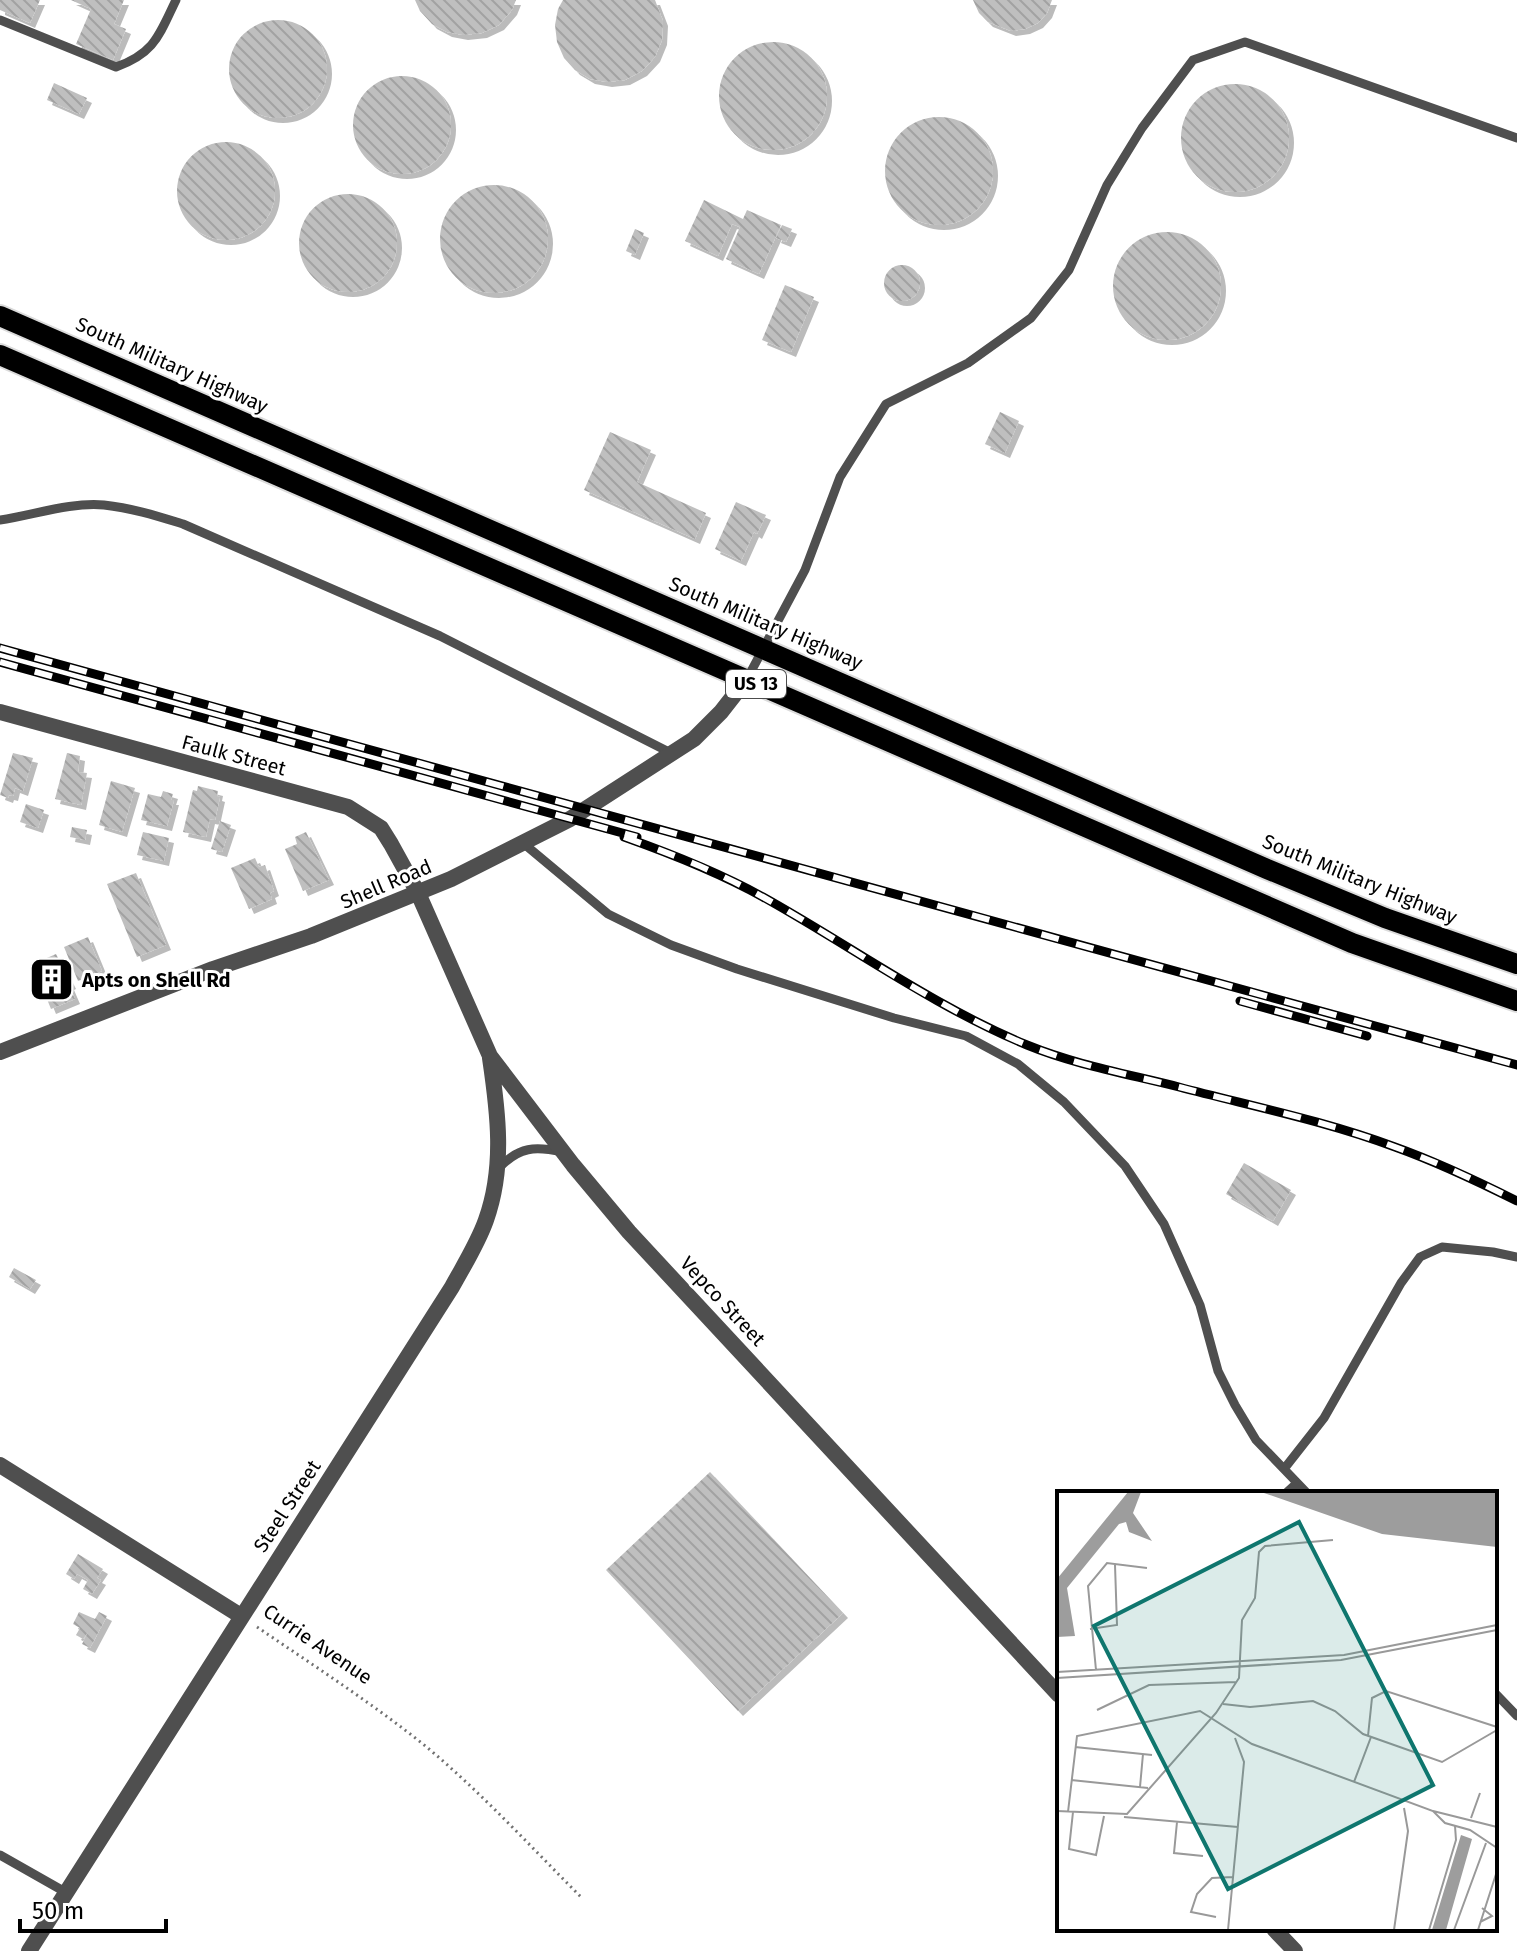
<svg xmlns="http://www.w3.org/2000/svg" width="1517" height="1951" font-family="'Fira Sans',sans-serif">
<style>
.building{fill:url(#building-back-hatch);filter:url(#shadow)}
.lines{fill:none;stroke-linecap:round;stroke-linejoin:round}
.primary-casing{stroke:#dbdbdb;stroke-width:24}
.path{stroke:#717171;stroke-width:3;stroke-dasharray:2 4;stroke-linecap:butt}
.service{stroke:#4f4f4f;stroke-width:9}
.minor{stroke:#4f4f4f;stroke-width:16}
.tertiary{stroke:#4f4f4f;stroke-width:16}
.primary{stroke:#000;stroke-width:20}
.rail-casing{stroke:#000;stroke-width:9}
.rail{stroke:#fff;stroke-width:6;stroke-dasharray:18;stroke-linecap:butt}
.labels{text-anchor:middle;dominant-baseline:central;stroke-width:6;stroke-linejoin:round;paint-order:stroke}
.shield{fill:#fff;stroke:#4c4c4c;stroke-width:2}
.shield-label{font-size:18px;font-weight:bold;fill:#000}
.street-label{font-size:20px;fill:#000;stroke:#fff}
.poi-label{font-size:20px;font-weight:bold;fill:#000;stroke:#fff;text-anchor:start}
.inset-road{fill:none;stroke:#999;stroke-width:2}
.view{fill:#0f766e;fill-opacity:0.15;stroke:#0f766e;stroke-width:4}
.inset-edge{fill:none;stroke:#000;stroke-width:4}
</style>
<defs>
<pattern id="building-back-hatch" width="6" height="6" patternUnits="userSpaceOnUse" patternTransform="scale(2)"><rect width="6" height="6" fill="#bfbfbf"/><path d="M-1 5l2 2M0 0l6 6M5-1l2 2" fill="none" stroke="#a2a2a2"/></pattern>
<filter id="shadow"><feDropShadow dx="5" dy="5" stdDeviation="0" flood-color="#0004"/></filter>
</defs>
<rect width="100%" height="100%" fill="#fff"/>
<path class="building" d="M0,0H40L30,23L0,10Z
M71,0H124L114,24L126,29L113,60L76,44L91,9Z
M415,0H516L512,10L499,25L482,33L463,35L447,32L432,24L420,11Z
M563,0H655L663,21L662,40L655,57L642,71L625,80L607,82L590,79L575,70L564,58L557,42L555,25L558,9Z
M973,0H1052L1047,13L1038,23L1025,29L1011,31L988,22L979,13Z
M229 69a49 49 0 1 1 98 0a49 49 0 1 1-98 0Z
M719 96a54 54 0 1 1 108 0a54 54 0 1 1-108 0Z
M353 125a49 49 0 1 1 98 0a49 49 0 1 1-98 0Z
M54,83L87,98L79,114L47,100Z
M1181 138a54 54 0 1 1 108 0a54 54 0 1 1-108 0Z
M885 171a54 54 0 1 1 108 0a54 54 0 1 1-108 0Z
M177 191a49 49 0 1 1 98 0a49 49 0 1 1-98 0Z
M440 239a54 54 0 1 1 108 0a54 54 0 1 1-108 0Z
M299 243a49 49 0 1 1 98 0a49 49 0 1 1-98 0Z
M704,200L743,219L747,210L781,225L759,274L726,259L740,227L732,224L718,256L685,241Z
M782,225L792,229L786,242L776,238Z
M635,229L644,233L635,255L626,251Z
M1113 286a54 54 0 1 1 108 0a54 54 0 1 1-108 0Z
M884 283a18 18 0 1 1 36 0a18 18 0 1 1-36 0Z
M785,285L814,297L791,352L762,340Z
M1000,412L1019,421L1005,453L985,444Z
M610,432L651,450L637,482L706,513L695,539L584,490Z
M736,502L766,515L757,534L754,532L741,561L715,549Z
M13,753L33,758L23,791L15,788L13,796L9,795L8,798L0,795Z
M67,753L80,756L78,772L87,773L81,805L55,799Z
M111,781L135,788L122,832L99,825Z
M198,786L218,791L217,796L220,797L215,820L210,819L206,837L183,832L193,790L197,791Z
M163,791L173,794L171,800H174L167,826L141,820L148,794L161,797Z
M26,804L44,810L38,828L20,822Z
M220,821L231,825L222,852L211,849Z
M72,827L87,830L85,840L70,837Z
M143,832L169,838L164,861L137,855Z
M306,832L329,880L303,891L285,849L297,844L295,837Z
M255,858L259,867L265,865L274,891L270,893L272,899L249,909L231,868Z
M136,873L166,945L137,957L107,884Z
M88,937L102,971L78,981L64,947Z
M56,954L71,984L69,985L75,999L51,1009L40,982L35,984L31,975L36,973L33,964Z
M1244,1163L1291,1190L1273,1221L1226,1194Z
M14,1268L36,1280L30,1289L9,1277Z
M710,1472L843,1613L738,1711L606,1570Z
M78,1554L103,1569L97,1578L101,1580L92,1594L83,1589L88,1580L77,1574L74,1579L66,1574Z
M79,1612L95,1619L99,1612L107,1616L90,1648L82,1644L88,1632L83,1639L76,1635L80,1628L73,1624Z"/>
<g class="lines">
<defs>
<path id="primary" d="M0,316L1267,869L1385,918L1517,964
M0,355L1352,943L1517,1001"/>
</defs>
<use href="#primary" class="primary-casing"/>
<path class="path" d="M257,1627C313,1665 370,1702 423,1744C480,1791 530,1846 582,1898"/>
<path class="service" d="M0,20L116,67C155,53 159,35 176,0
M0,520C34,515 70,502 104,505C132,508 157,516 183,524L440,636L671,753
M747,679L805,570L840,477L886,404L968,363L1031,318L1069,270L1107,185L1142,128L1193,60L1245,42L1517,138
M523,843L608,914L671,945L737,969L894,1018L966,1036L1018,1064L1064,1102L1125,1166L1164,1224L1200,1305L1218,1371L1235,1405L1256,1440L1307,1493
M500,1167C519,1147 535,1146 562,1152
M1284,1469L1324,1418L1401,1283L1420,1257L1442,1247L1493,1252L1517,1257
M1286,1493L1297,1483
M1495,1693L1517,1716
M0,1855L67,1893"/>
<path class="minor" d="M0,712L348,807L381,828L391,844L418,893L490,1056L573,1165L629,1232L1059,1695
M0,1465L241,1616
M1274,1929L1295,1951
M29,1951L452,1287C464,1265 478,1243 486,1220C505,1167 498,1112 490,1058"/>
<path class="tertiary" d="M0,1052L213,969L311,936L451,879L570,819L694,739L721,712L746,680"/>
<use href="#primary" class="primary"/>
<defs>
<path id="rail" d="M0,648L1517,1065
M0,662L637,837
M624,837C672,854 718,872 763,897C851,946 933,1006 1027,1045C1076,1065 1128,1074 1179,1087C1251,1106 1326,1121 1395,1147C1437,1162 1477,1181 1517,1201
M1240,1001L1367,1036"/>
</defs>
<use href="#rail" class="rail-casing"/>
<use href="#rail" class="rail"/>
</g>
<defs>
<symbol id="building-square" viewBox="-11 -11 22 22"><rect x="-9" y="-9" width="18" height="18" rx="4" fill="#000" stroke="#fff"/><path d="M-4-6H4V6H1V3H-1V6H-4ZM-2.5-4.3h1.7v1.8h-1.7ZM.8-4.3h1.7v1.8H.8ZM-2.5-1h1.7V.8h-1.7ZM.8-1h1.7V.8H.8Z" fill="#fff"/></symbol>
</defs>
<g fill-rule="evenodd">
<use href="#building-square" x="26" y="954" width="51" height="51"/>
</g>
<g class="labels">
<rect class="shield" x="726" y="670" width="60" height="28" rx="6"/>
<g class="shield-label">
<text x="756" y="684">US 13</text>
</g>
<g class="street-label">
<text transform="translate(172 365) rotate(24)">South Military Highway</text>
<text transform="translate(766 623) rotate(23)">South Military Highway</text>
<text transform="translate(234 755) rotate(15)">Faulk Street</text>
<text transform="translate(1360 879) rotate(22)">South Military Highway</text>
<text transform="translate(386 884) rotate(-23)">Shell Road</text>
<text transform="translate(723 1301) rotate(47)">Vepco Street</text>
<text transform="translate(287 1506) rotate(-57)">Steel Street</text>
<text transform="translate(318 1644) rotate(34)">Currie Avenue</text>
</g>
<g class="poi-label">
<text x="82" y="980">Apts on Shell Rd</text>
</g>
</g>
<g transform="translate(1057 1491)">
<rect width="440" height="440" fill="#fff"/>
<path d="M71,1H84L76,22L95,50L72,41L69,31L62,33L10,97L18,145L0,146V88ZM204,1H440V56L325,43ZM404,344L415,348L389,439H375Z" fill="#9d9d9d"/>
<path class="inset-road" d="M33,138L60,134L58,74M39,179L31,95L50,72L90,77M0,181L287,164L440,134M0,187L284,169L440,139M166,213L193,216L256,210L278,220L306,243L385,271L440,239M40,219L92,194L179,191M311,245L315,207L329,200L440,236M18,256L95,264M14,289L91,297M297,291L314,246M83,296L86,263M0,320L70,323L159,222L182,187L185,129L198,107L202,61L208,55L276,49M376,320L440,336M11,321L20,245L143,220L195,253L376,320L388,332L413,339L440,357M16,321L12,358L39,364L47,325M67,326L181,336M414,327L423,302M120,331L117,362L146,365M159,426L134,421L140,403L155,387L176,386M423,431L435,425L425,417M171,439L187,271L178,247M337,439L351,340L347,317M372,439L399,349L398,335M397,439L429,352M421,439L440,380"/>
<path class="view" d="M242,31L376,294L171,398L37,135Z"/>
<rect width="440" height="440" class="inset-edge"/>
</g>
<path d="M20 1919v12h146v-12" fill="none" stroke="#000000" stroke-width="4"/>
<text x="32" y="1919" font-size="24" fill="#000000" stroke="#ffffff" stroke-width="6" paint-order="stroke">50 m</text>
</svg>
